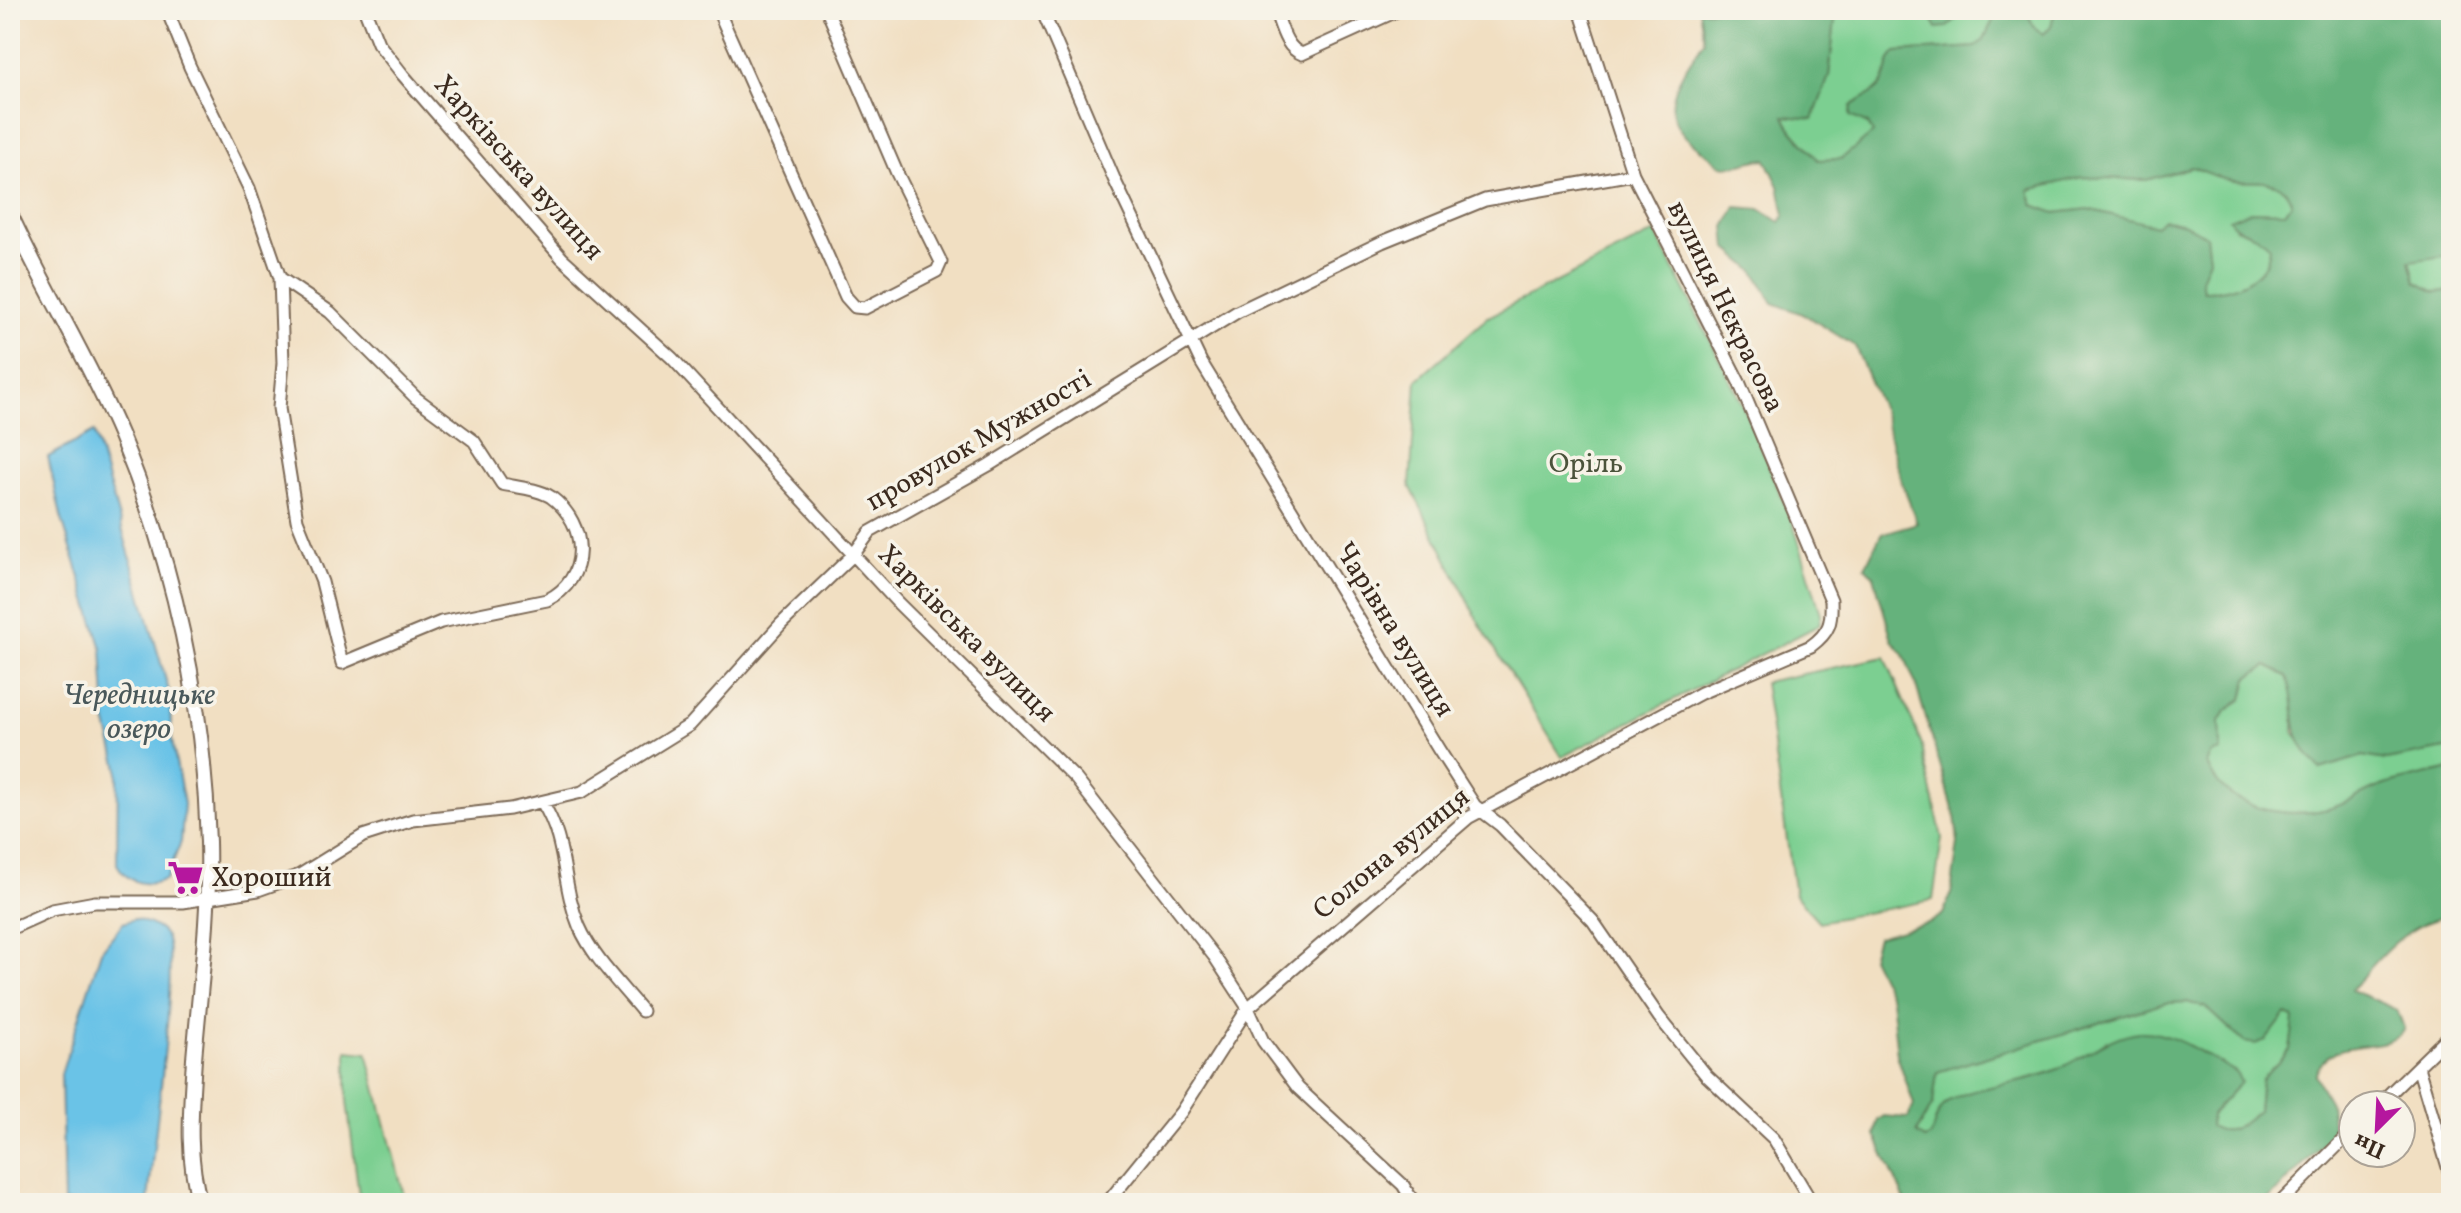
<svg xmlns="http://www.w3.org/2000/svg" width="2461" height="1213" font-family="Vollkorn,serif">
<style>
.green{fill:#7ccf91;stroke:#5c7c58;stroke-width:2}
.forest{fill:#65b27b;stroke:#506e4c;stroke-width:2;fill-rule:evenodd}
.water{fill:#6ac3e7;stroke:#527682;stroke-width:2}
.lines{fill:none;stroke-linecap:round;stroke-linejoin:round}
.minor-casing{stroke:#7b6957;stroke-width:15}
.secondary-casing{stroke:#7b6957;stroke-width:18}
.minor{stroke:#fff;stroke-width:11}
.secondary{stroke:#fff;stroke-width:14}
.labels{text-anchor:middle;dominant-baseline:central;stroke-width:7;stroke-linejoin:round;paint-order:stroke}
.street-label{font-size:28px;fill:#3b2a1e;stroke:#f7f3e8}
.park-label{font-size:28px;fill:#4b533b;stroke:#f7f3e8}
.poi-label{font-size:28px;fill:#3b2a1e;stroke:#f7f3e8;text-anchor:start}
.water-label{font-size:30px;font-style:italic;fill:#49585a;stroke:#f7f3e8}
</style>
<rect width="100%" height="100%" fill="#f7f3e8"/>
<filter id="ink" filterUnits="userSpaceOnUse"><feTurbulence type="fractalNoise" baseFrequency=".0125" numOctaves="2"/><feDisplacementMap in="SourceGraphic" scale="16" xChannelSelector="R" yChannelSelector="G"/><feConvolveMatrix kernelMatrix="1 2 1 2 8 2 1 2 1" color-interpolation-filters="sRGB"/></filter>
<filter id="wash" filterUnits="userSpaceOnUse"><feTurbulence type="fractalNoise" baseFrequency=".006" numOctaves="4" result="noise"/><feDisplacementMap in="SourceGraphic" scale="32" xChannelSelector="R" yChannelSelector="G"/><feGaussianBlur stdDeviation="1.8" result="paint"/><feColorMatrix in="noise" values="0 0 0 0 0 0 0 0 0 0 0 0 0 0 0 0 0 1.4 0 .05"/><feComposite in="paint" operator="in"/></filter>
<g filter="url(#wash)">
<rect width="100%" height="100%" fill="#f1dfc2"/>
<path class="green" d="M1836,10H1935L1932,19L1967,10H1998L1984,39L1976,47L1896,52C1886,62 1889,71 1883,82C1877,93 1861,99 1851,106L1850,116L1868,124L1874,133L1841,159L1818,160C1807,144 1790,133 1784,115L1813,119L1829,76Z
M2025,10H2055L2051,27L2044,34L2035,28Z
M2192,167C2204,171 2216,177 2228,180C2253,186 2282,171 2292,204L2284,212L2250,211L2235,228L2264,239L2270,247C2268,280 2232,291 2203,291L2201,279L2209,259L2206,236L2185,224L2156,226L2088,209L2055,213L2033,205L2029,190L2082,177L2146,180Z
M1655,232L1739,397L1793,523L1821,614L1819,625L1562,757L1482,628L1410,486L1417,380L1488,317Z
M2430,255H2451V291L2436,292L2416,282L2410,261Z
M1885,657L1921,742L1942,838L1933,900L1819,922L1795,895L1764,682Z
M2267,666L2287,676L2294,698V732L2320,769L2363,756L2386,760L2451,748V769C2427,775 2402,779 2379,787C2362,793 2346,805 2328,809C2284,819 2225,810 2207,764L2211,754L2221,751L2220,721L2226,711L2243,699L2248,678Z
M2187,1002L2207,1008L2244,1042L2266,1040L2286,1014L2295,1019L2290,1050L2261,1080L2258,1111C2242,1123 2230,1138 2210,1126L2211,1115L2241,1082L2106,1041L2078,1061L2048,1073L1950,1100L1937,1116L1931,1136L1925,1139L1916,1133L1933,1104L1937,1072L2165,1003Z
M347,1051L367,1053L406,1203H360L347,1102Z"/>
<path class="forest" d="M1699,10H1836L1829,76L1813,119L1784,116C1790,133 1807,145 1818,160L1841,159L1873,133L1868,124L1850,116L1851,106C1861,99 1877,93 1883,82C1889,71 1886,62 1896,52L1976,47L1984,39L1998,10H2025L2035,28L2044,34L2051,26L2055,10L2163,16L2185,10H2451V255L2410,261L2416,282L2436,292L2451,291V748L2386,760L2363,756L2320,769C2284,731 2301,720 2287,676L2267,666L2248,678L2243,699L2226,711L2220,721L2221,751L2211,754L2207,764C2224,810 2285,819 2328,809C2346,805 2362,793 2379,787C2402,779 2427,775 2451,769V916C2407,921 2378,959 2351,990L2397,1010L2404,1029C2386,1059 2330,1029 2315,1076L2330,1103L2333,1134L2265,1203H1906L1875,1135L1878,1120L1884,1116L1908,1118L1914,1105L1897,1055L1891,998L1871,957L1877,937L1931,922L1943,914L1951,894L1958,843L1955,815L1915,682L1904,655L1892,640L1874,576L1865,567L1881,534L1917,523L1901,480L1884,414L1855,346L1805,315L1773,303L1755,272L1727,248L1725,227L1736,207L1760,209L1780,222L1785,215L1779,186L1766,159C1752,159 1734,169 1720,165C1710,155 1696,147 1686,137C1654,104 1686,70 1704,40ZM2192,167C2204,171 2216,177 2228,180C2253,186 2282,171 2292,204L2284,212L2250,211L2229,219C2239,235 2260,232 2270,247C2268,279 2231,292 2203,291L2201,279L2209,259L2206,236L2185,224L2163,219L2156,226L2088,209L2055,213L2033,205L2029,190L2082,177L2146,180ZM2187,1002L2207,1008L2244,1042L2255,1044L2266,1040L2286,1014L2294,1019L2290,1050L2261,1080L2258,1111C2242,1123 2230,1138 2210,1126L2211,1115L2241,1082L2236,1072C2209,1058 2172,1030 2140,1032C2107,1035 2082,1060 2051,1072C2023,1083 1975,1086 1951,1100C1938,1107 1934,1124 1931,1136L1925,1139L1916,1133L1933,1104L1937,1072L2165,1003Z
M1935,10H1967L1947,27L1937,28L1932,19Z"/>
<path class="water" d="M94,432L169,691L172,741L184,804L181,842L166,879C146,888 127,883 117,864L118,768L106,720L102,649L61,516L48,457Z
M134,919C145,922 160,926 166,937C180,968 151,1156 148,1203H64L61,1074L101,951L123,923Z"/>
</g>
<g filter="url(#ink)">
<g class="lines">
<defs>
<path id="minor" d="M167,10L190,67L249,188L280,278L283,363L279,408L297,520L322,582L342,663L441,622L547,600C590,579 589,525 551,497C539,489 516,487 502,484L474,441L416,398L330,312L280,278
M365,10L378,43L403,75L562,258L672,358L898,603L1076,779L1214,956L1248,1008L1263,1041L1298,1088L1403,1185L1414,1203
M718,10L846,297L855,307L865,308L937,271L941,262L897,173L827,10
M1042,10L1115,181L1201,362L1439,750L1475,806L1500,825L1593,921L1659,1017L1706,1075L1774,1139L1812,1203
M1275,10C1281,25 1285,48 1302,54L1399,10
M542,802C568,843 561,883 579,926C593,958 620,984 642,1011
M10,929L52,910L95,902H183L258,890L300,875L363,836L413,820L510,809L582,792L690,725L781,624L853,555L870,532L989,465L1237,312L1382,242L1485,200L1633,174
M2418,1067L2451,1177
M2378,1105L2451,1034
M1107,1203L1181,1112L1248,1008L1468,818L1701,693L1811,646C1830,632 1832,622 1831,600L1739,382L1633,174L1580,10
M2280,1203L2353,1130"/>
<path id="secondary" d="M10,214C44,289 89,360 121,436C174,564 204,703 208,842C210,914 200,987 194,1059C191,1108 186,1155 200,1203"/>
</defs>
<use href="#minor" class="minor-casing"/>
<use href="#secondary" class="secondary-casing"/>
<use href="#minor" class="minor"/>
<use href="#secondary" class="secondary"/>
</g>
</g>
<defs>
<symbol id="supermarket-bare" viewBox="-9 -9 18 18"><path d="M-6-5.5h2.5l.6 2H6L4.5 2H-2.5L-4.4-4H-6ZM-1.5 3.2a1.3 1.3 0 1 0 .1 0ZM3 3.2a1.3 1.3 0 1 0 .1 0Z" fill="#b5179e" stroke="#f7f3e8" stroke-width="2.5" paint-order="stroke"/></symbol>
</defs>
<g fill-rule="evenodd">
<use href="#supermarket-bare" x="160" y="852" width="51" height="51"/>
</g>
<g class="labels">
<g class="street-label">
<text transform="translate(518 168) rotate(48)">Харківська вулиця</text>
<text transform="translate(1725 307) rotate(64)">вулиця Нєкрасова</text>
<text transform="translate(979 441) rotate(-30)">провулок Мужності</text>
<text transform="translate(1394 630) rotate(58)">Чарівна вулиця</text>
<text transform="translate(966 634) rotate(45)">Харківська вулиця</text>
<text transform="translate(1392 854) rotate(-39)">Солона вулиця</text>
</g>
<g class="park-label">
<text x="1586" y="464">Оріль</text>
</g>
<g class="poi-label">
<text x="211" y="878">Хороший</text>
</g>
<g class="water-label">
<text x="139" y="696">Чередницьке<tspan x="139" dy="34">озеро</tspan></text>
</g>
</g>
<rect width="2461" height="1213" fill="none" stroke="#f7f3e8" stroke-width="40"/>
<g transform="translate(2377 1129) rotate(204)"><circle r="38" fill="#f7f3e8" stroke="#aca397" stroke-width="2"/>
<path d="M0-6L14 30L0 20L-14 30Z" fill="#b5179e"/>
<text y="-12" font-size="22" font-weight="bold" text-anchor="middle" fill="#3b2a1e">Пн</text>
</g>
</svg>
